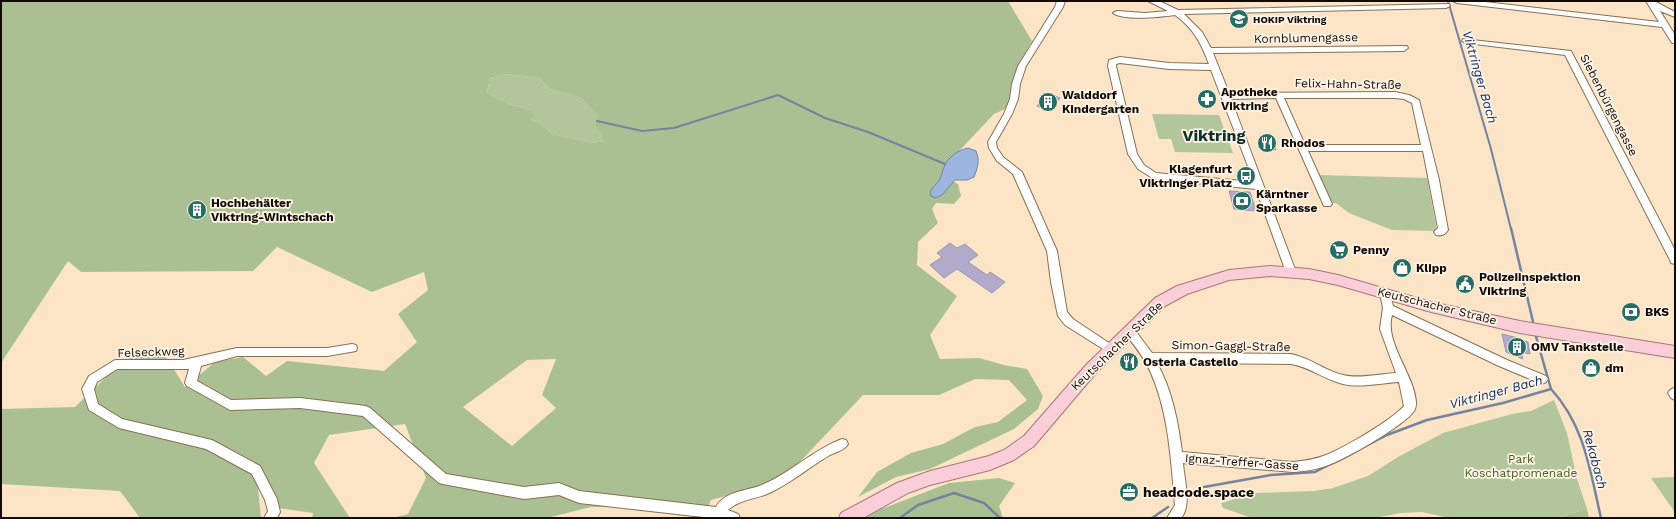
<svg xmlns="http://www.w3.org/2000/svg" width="1676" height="519" font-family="'Work Sans',sans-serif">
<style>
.green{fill:#b2c59b}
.forest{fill:#abc092;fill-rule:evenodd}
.water{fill:#9db6e1;stroke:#74839e}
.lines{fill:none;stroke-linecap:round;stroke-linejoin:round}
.stream-far1{stroke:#74839e;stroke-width:2}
.stream{stroke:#74839e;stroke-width:2.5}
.building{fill:#b2aacb;stroke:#9b94b4}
.minor-casing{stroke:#857055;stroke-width:2}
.major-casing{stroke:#a7747d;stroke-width:2}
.minor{fill:#fff;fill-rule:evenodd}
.major{fill:#faced8;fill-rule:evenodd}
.labels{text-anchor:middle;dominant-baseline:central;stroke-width:3.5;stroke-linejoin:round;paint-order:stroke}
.far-poi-label{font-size:10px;font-weight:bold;fill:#130b03;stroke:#fef4e8;text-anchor:start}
.street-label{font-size:12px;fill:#130b03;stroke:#fef4e8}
.poi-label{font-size:12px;font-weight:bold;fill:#130b03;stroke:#fef4e8;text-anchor:start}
.park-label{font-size:12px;fill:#435d1a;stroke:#fef4e8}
.water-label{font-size:13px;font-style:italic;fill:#0f2b5e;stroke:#fef4e8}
.near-poi-label{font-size:14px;font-weight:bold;fill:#130b03;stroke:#fef4e8;text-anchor:start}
.district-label{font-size:16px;font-weight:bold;fill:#0e302c;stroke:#fef4e8}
</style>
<rect width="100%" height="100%" fill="#fce5c6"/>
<path class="green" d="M506,74L539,78L550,89L581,98L600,116L595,125L601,134L603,141L593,143L552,134L539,122L532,121L531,119L534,117L528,109L511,105L487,93L490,78Z
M1152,114L1219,115L1233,153L1175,152L1171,139H1159Z
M1318,175L1427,178L1437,231L1392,230L1349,213L1336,203H1328Z
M1554,400L1567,433L1577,479L1587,509L1556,518H1449L1422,512L1401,513L1374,518H1252L1223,508L1221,503L1256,493L1314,491L1333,488L1368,476L1398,457L1443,433L1512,414L1531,411Z
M1675,477V511H1674L1651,478Z"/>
<path class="forest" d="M1,1H1008L1032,41L1019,63L1007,108L994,114L961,149L953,155L945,177L958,184L961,196L954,204L936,203L932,209L938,223L918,242L917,265L957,296L930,335L940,359L979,358L1004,365L1027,369L1043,396L1038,409L1014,429L930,469L896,477L858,497L877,472L911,453L943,444L975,427L998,422L1027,400L1009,380L975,379L939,395H863L797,465L759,487L711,500L707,509L689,507H591L547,518H392L408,514L426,478L405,424L329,435L314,463L350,518H312L313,513L278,508L256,470L261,517L260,518H140L120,491L1,484V409L75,407L130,354L163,352L185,387L215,362L243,357L266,376L287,361L384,371L417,342L398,314L428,290L424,272L372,292L277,247L253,271L81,272L68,261L1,363ZM506,74L539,78L550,89L581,98L599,116L595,125L601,134L603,141L593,143L552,134L539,122L532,121L531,119L535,117L528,109L511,105L487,93L490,78ZM556,359L542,395L556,408L512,446L463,407L527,360Z
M999,478L1015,483L999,506L1003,518H858L949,483Z
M1587,509L1589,518H1556Z"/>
<path class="water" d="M968,148L976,151C980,160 978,167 974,177L967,180H955L942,195L935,198L931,196L930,192C932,187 937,184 940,179C942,175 942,171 944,167C948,157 958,150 968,148Z"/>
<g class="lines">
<path class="stream-far1" d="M1448,1L1491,149L1511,229
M597,121L642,131L674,128L778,95L825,118L868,132L945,164"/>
<path class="stream" d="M1511,228L1534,326
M1551,389C1585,426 1590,471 1601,518
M1204,487L1271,475L1315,472L1387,435L1427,420L1503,403L1551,389L1535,333
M900,518L918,505L954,493L984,503L1000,518
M1152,518L1168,507"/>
</g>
<path class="building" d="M1047,93L1060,98L1050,111L1037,106Z
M1259,138H1271L1276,150H1264Z
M1229,191L1250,192L1256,211L1234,209Z
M950,243L957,248L965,244L978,255L968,262L987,275L990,272L1005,282L992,293L957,269L944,278L930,265L942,257L937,253Z
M1502,334L1518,338L1519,340L1528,342L1530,354L1521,352L1523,359L1506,352Z"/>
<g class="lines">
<defs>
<path id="minor" d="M1057,1H1065L1063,7L1026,66L1020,84L1018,99L1012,114L996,142L997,148L1003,157L1022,172L1057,251L1067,312L1073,319L1115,347L1116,350L1115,353L1111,354L1065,325L1058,316L1051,282L1047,251L1013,174L997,161L989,148L988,142L1004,114L1010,99L1012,84L1018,66L1055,7Z
M1148,1H1159L1178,10L1449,4L1450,6L1446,8L1184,14L1202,32L1211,48L1407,46L1408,48L1404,51L1213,53L1229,93L1395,92L1409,95L1419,100L1439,180L1448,230C1445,235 1440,236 1436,235L1434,232L1438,228L1423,151H1308L1332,204L1330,206H1324L1276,98L1231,99L1296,272L1295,275H1287L1286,272L1256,189L1154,179L1138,169L1128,154L1108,66L1109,60L1120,57L1169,63L1209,64C1201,43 1194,29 1175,15C1161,17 1123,21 1113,13L1117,11L1145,13L1168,11ZM1120,63L1169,69L1211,70L1254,182L1156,173L1144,165L1137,154L1116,66V64ZM1284,98H1395L1404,99L1412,103L1421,145H1305Z
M1453,1H1477L1659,22L1646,1H1654L1675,12V17L1660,11L1675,35V43H1672L1662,27L1457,3Z
M1463,39L1571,51L1675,250V264L1671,263L1670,260L1565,55L1466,43L1462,41Z
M1385,289L1389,290L1393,306L1507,360L1546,376L1548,379L1546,382L1542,384L1499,366L1392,315C1384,342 1414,374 1416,402C1416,405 1416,408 1414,411C1404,426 1344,460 1326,466C1315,470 1304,471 1293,472L1183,463C1184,478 1192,506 1181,518H1167L1175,505C1171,461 1169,414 1151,373C1145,359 1136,347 1126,335L1125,332L1126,329L1130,328L1134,329L1152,353L1291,354C1311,358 1325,371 1343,375C1359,379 1380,374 1396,373L1380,329L1383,308L1380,293L1381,290ZM1157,363L1291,364C1310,367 1325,380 1343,384C1360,388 1382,383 1399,382L1404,406C1392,420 1344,448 1326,455C1316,459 1304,461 1293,462L1182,452C1178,421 1172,390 1157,363Z
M352,344L356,345L357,348L356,351L327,356H237L201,366L197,381L231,400L300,398L366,406L370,408L446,474L524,487L559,483L579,491L716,507C724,492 745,491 759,486C789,475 812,450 842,439L846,440L848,444C845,450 836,452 830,455C809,467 790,484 767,494C755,499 738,500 728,510L738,514L740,518H712L579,503L559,495L524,499L443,484L439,483L363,416L300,408L230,410L187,386L185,383L189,369H117L97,382L94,389L98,404L122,419L212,440L260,466L277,499L280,512L277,518H264L268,511L265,500L252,474L206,449L119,428L89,410L82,389L89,376L115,360H183L237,348H327Z
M1674,388H1675V400L1671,398L1668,393L1670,390Z"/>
<path id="major" d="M1270,266L1309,269L1338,275L1431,302L1520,321L1675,346V358L1520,333L1431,312L1338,285L1309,279L1270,276L1229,280L1187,294L1165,306L1096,373L1034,446L1014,460L990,470L930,485L908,493L863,518H839L841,513L897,483L930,471L989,456L1004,450L1024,436L1086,365L1155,298L1177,286L1229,270Z"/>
</defs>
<use href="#minor" class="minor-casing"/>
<use href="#major" class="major-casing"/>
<use href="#minor" class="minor"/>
<use href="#major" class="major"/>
</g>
<defs>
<symbol id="school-disc" viewBox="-11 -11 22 22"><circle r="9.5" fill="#266e65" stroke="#fef4e8"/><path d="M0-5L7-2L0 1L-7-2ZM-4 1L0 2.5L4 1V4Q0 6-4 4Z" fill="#fff"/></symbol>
<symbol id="pharmacy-disc" viewBox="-11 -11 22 22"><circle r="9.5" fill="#266e65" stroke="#fef4e8"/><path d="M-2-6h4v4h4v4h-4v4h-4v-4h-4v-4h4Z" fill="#fff"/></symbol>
<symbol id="building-disc" viewBox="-11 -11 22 22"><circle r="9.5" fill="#266e65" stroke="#fef4e8"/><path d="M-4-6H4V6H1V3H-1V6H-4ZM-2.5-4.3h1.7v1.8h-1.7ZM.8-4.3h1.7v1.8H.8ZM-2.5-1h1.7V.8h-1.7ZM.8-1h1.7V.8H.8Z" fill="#fff"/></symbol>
<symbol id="restaurant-disc" viewBox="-11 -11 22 22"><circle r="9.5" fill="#266e65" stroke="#fef4e8"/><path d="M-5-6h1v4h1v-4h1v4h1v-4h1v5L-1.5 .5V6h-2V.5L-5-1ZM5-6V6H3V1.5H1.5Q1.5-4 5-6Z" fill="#fff"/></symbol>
<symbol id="bus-disc" viewBox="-11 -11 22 22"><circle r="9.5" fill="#266e65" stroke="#fef4e8"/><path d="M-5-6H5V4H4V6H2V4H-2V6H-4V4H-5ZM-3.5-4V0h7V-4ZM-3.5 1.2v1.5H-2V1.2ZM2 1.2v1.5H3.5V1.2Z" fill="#fff"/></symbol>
<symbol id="bank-disc" viewBox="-11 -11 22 22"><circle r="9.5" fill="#266e65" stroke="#fef4e8"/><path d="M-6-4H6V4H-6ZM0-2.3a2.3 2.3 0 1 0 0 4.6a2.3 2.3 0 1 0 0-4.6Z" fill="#fff"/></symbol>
<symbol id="supermarket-disc" viewBox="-11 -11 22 22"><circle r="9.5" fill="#266e65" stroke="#fef4e8"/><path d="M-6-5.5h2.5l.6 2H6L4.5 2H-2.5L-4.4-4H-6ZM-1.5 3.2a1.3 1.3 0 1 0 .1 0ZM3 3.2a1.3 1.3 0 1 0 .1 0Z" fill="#fff"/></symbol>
<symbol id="shop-disc" viewBox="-11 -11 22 22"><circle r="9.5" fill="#266e65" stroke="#fef4e8"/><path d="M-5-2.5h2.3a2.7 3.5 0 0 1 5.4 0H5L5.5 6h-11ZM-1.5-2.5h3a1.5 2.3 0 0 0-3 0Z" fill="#fff"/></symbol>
<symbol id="civic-disc" viewBox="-11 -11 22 22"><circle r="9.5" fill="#266e65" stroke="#fef4e8"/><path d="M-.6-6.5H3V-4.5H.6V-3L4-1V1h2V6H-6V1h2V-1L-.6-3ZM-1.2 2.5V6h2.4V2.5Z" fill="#fff"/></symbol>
<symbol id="office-disc" viewBox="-11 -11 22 22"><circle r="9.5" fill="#266e65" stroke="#fef4e8"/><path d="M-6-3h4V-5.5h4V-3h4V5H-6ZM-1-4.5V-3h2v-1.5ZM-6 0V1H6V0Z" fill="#fff"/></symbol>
</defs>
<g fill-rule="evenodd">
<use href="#school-disc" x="1228" y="8" width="22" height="22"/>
<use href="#pharmacy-disc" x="1196" y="88" width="22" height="22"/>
<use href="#building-disc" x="1037" y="91" width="22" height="22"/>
<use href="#restaurant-disc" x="1256" y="132" width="22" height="22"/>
<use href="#bus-disc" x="1235" y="165" width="22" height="22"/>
<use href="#bank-disc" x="1231" y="190" width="22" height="22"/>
<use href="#building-disc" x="186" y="199" width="22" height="22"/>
<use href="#supermarket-disc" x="1328" y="239" width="22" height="22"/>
<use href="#shop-disc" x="1391" y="257" width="22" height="22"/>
<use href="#civic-disc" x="1454" y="273" width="22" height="22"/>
<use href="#bank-disc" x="1620" y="301" width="22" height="22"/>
<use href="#building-disc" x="1506" y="336" width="22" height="22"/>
<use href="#restaurant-disc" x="1118" y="351" width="22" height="22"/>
<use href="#shop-disc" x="1580" y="357" width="22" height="22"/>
<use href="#office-disc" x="1118" y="481" width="22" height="22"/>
</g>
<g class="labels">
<g class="far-poi-label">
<text x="1253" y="19">HOKIP Viktring</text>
</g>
<g class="street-label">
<text transform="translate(1306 38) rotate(-1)">Kornblumengasse</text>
<text transform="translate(1348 84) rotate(1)">Felix-Hahn-Straße</text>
<text transform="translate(1609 105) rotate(63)">Siebenbürgengasse</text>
<text transform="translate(1437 306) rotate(14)">Keutschacher Straße</text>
<text transform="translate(1117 346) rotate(-44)">Keutschacher Straße</text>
<text transform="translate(1231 346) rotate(1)">Simon-Gaggl-Straße</text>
<text transform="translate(151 352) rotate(-2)">Felseckweg</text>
<text transform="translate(1242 462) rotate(4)">Ignaz-Treffer-Gasse</text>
</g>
<g class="poi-label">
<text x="1221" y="92">Apotheke<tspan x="1221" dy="14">Viktring</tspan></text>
<text x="1062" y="95">Walddorf<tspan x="1062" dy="14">Kindergarten</tspan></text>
<text x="1281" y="143">Rhodos</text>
<text x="1232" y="169" text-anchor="end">Klagenfurt<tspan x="1232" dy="14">Viktringer Platz</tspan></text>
<text x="1256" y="194">Kärntner<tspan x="1256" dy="14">Sparkasse</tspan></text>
<text x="211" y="203">Hochbehälter<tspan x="211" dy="14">Viktring-Wintschach</tspan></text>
<text x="1353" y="250">Penny</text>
<text x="1416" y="268">Klipp</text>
<text x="1479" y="277">Polizeiinspektion<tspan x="1479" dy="14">Viktring</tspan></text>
<text x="1645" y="312">BKS</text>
<text x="1531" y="347">OMV Tankstelle</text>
<text x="1143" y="362">Osteria Castello</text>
<text x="1605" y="368">dm</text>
</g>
<g class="park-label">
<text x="1521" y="459">Park<tspan x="1521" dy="14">Koschatpromenade</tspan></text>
</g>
<g class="water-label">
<text transform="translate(1480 77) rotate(74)">Viktringer Bach</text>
<text transform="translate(1496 392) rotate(-15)">Viktringer Bach</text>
<text transform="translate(1595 459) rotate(75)">Rekabach</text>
</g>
<g class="near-poi-label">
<text x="1143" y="492">headcode.space</text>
</g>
<g class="district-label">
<text x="1214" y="135">Viktring</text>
</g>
</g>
<rect width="1676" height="519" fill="none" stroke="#130b03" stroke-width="4"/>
</svg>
